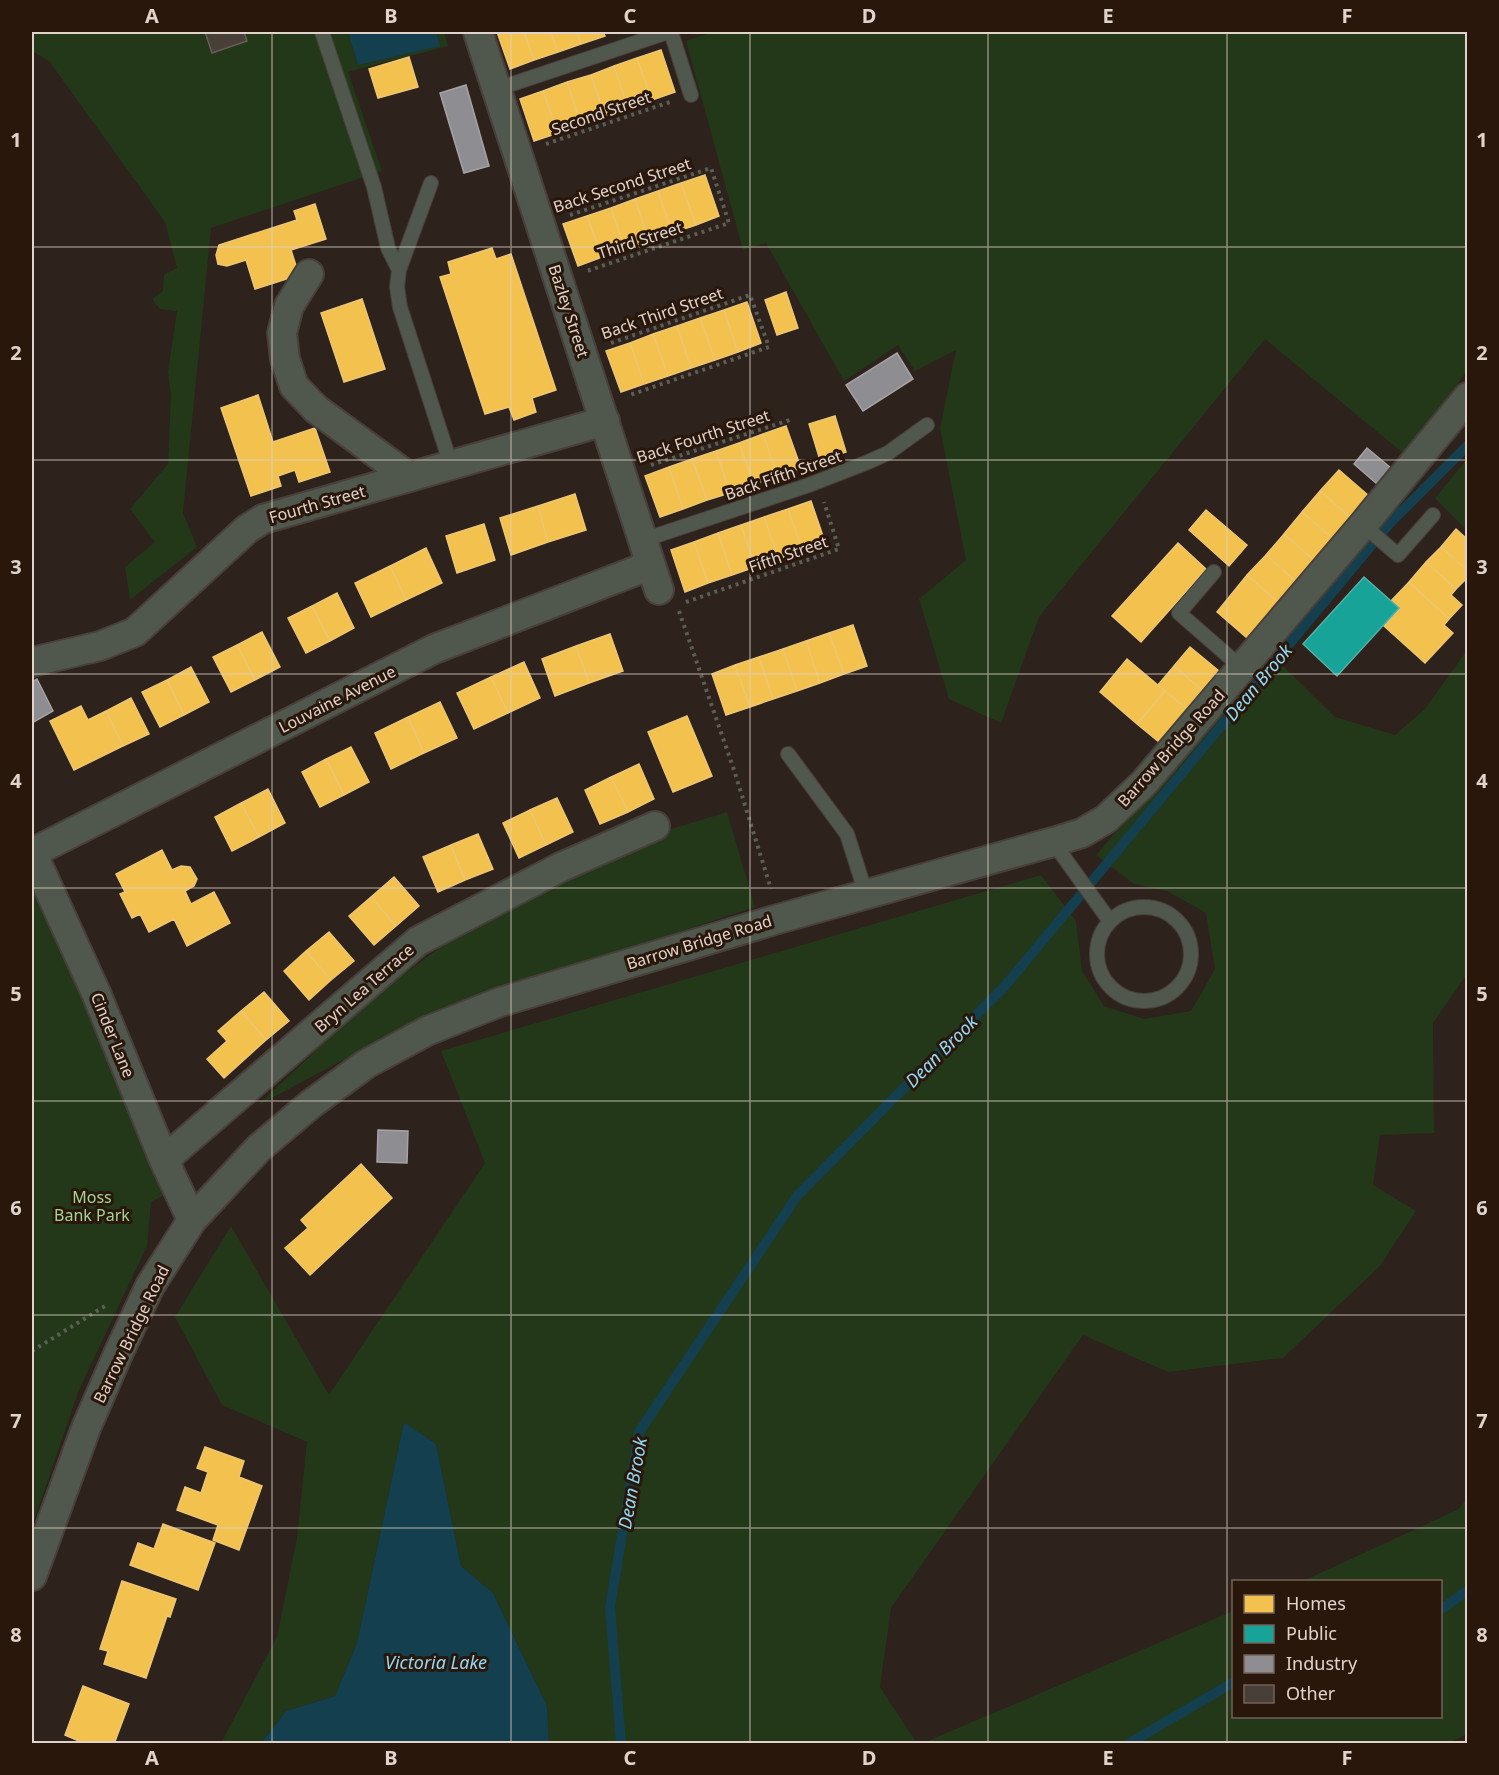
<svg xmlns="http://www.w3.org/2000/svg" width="1499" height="1775" font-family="'Noto Sans',sans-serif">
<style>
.green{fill:#223819}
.water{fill:#143f4e}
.homes{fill:#f2c14e;stroke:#edc674;stroke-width:1.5}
.public{fill:#17a398;stroke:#53b1a7;stroke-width:1.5}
.industry{fill:#8d8d92;stroke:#a6a2a3;stroke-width:1.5}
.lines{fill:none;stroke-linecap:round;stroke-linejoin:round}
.stream{stroke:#143f4e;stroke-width:10}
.building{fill:#483f39;stroke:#665d57;stroke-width:1.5}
.service-casing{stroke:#483f3a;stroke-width:16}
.minor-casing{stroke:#483f3a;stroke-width:32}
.path{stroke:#5c5e56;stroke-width:4;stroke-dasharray:3 4.5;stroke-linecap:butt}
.service{stroke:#50574c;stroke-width:14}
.minor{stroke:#50574c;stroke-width:28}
.grid{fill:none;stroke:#e0d3cb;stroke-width:1.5;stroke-opacity:0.55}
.labels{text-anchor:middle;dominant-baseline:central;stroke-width:6;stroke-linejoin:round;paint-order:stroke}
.street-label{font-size:16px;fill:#e0d3cb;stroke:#2a170b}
.park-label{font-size:16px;fill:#a2d595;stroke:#2a170b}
.water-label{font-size:18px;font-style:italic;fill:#91d9f5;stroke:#2a170b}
.neatline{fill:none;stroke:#e0d3cb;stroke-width:2}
.grid-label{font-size:20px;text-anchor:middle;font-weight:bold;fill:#e0d3cb}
</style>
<rect width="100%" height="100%" fill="#2d221c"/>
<path class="green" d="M32,32H348L358,65L439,45L436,32H444L448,46L348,72L382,171L211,228L183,513L197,547L130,600L125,567L155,542L130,509L168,464L171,395L168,372L177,311L160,309L152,299L163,291L164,275L177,268L165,222L49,61L32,51Z
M713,32H1467V370L1409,458L1265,339L1039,617L1001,723L949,699L919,599L966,560L940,428L956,350L915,371L898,345L844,381L766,243L743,250L686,41Z
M1467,459V530L1435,498Z
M1467,650V974L1433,1023L1434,1133L1380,1135L1373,1185L1416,1211L1379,1267L1283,1358L1168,1372L1083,1335L891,1608L880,1687L917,1743H549L547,1706L493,1593L461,1566L436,1444L404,1422L357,1643L335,1696L286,1711L261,1743H221L277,1637L297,1538L307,1442L222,1405L175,1317L231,1226L329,1395L485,1163L441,1051L1041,875L1076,921L1082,971L1104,1006L1144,1019L1191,1011L1215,969L1206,913L1167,891L1134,884L1096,855L1271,654L1335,717L1395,735L1425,709Z
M727,812L755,907L427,1015L257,1106L372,998L473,923L668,830Z
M32,852L177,1188L151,1202L147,1246L79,1390L32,1526Z
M1467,1498V1734L1448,1743H923L1233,1611L1234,1716H1440V1582L1303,1581L1459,1509Z"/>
<path class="water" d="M348,32H436L440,46L358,65Z
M404,1422L436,1444L461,1566L493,1593L547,1706L549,1743H261L286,1711L335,1696L357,1643Z"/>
<path class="homes" d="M497,32H524L534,60L510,69Z
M524,32H551L558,52L534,60Z
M551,32H577L581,44L558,52Z
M577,32H603L605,36L581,44Z
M661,50L675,92L652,100L637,58Z
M409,57L418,87L378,98L369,69Z
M637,58L652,100L628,108L614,66Z
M614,66L628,108L605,116L591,75Z
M591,75L605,116L581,124L567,82Z
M567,82L581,124L558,133L543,91Z
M543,91L558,133L534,141L520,99Z
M705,175L719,216L696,225L681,183Z
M681,183L696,225L672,233L658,191Z
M658,191L672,233L649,241L635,199Z
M635,199L649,241L625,249L611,208Z
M315,204L326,239L291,250L299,275L255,289L246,260L227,266L218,264L216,255L219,245L297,220L294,211Z
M611,208L625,249L602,257L587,216Z
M587,216L602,257L578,266L563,224Z
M492,248L496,259L511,254L556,390L532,398L536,412L514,420L509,407L485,414L440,277L451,274L448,262Z
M786,292L798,328L777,335L765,300Z
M362,299L385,369L344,382L321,313Z
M747,302L761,343L738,352L724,310Z
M724,310L738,352L715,360L700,318Z
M700,318L715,360L691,368L677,326Z
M677,326L691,368L668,376L653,334Z
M653,334L668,376L644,384L630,343Z
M630,343L644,384L621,392L606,351Z
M258,395L273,442L315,428L330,472L299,482L295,470L278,476L281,486L251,496L221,408Z
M835,416L846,452L820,460L809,424Z
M786,426L801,468L778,476L763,434Z
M763,434L778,476L754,484L739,443Z
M739,443L754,484L730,493L716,451Z
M716,451L730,493L707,500L692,459Z
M692,459L707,500L683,509L669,467Z
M669,467L683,509L660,517L645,476Z
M1339,470L1369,496L1350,517L1320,491Z
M1320,491L1350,517L1332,538L1302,512Z
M575,494L586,530L548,542L538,506Z
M811,501L825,542L802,550L788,509Z
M538,506L548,542L511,555L500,518Z
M788,509L802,550L779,559L764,517Z
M1206,510L1247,545L1229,566L1189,530Z
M1302,512L1332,538L1314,560L1284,534Z
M764,517L779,559L755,567L741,525Z
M484,524L495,560L457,573L446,536Z
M741,525L755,567L732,575L718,533Z
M1456,529L1468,540V571L1441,547Z
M718,533L732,575L708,583L694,542Z
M1284,534L1314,560L1295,581L1266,555Z
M694,542L708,583L685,592L671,550Z
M1178,543L1206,569L1141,642L1112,616Z
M1441,547L1468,571V577L1456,589L1426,562Z
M426,548L442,583L406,600L390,566Z
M1266,555L1295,581L1278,602L1247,575Z
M1426,562L1456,589L1451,595L1462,605L1449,619L1409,582Z
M390,566L406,600L371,617L355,583Z
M1247,575L1278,602L1247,638L1217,612Z
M1409,582L1449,619L1444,625L1453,633L1425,663L1384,626L1399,608L1391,601Z
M337,593L354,628L330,641L312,606Z
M312,606L330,641L306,653L288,618Z
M853,625L867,666L844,674L829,633Z
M262,632L280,667L255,680L237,645Z
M829,633L844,674L820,683L806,641Z
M610,634L623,671L589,683L576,646Z
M806,641L820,683L797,691L783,649Z
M237,645L255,680L231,692L213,657Z
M576,646L589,683L555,696L542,659Z
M1190,647L1219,671L1202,690L1174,666Z
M783,649L797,691L773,699L759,657Z
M759,657L773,699L750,707L735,665Z
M1127,659L1165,691L1137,724L1100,692Z
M524,662L540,698L508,713L491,677Z
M735,665L750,707L726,715L712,674Z
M1174,666L1202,690L1187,709L1158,685Z
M191,667L209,702L184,715L167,680Z
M491,677L508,713L474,729L457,693Z
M167,680L184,715L160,727L142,692Z
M1165,691L1187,709L1159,742L1137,724Z
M131,698L149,734L123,746L106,711Z
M440,702L457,738L424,753L408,717Z
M81,706L88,720L106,711L123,746L74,770L50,721Z
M687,716L712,776L673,792L648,732Z
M408,717L424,753L391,769L375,733Z
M351,747L369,782L344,795L326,759Z
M326,759L344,795L320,807L302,772Z
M639,764L654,799L628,812L611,777Z
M611,777L628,812L600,824L585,790Z
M268,789L285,823L259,837L241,803Z
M557,798L573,832L546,845L530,810Z
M241,803L259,837L232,851L215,817Z
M530,810L546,845L519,858L503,823Z
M478,834L493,869L465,880L451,845Z
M451,845L465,880L438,892L423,857Z
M162,850L172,870L181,866L190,867L197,879L194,886L185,891L191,904L214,892L230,923L187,946L174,919L149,932L140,914L132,918L120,894L125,892L116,874Z
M394,877L419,906L396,926L371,897Z
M371,897L396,926L374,945L349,916Z
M329,932L354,961L331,980L306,951Z
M306,951L331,980L309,1000L284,971Z
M264,992L289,1021L266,1040L241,1011Z
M241,1011L266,1040L224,1078L207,1059L227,1041L218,1031Z
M361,1164L392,1198L310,1275L285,1248L308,1228L301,1220Z
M205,1447L244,1461L239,1477L262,1486L239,1550L213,1540L218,1525L177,1510L185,1487L201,1493L208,1472L197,1468Z
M163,1524L215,1543L198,1590L130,1565L138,1543L154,1549Z
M122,1581L176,1599L170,1617L167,1616L146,1678L104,1664L108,1651L100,1649Z
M83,1686L129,1704L114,1744H86L65,1735Z"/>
<path class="public" d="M1364,577L1399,608L1337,676L1303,644Z"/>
<path class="industry" d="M466,85L489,166L464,173L440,93Z
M897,353L913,379L863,411L846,385Z
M1367,448L1391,468L1377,484L1354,464Z
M37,679L53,711L32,723V682Z
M378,1130L408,1131L407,1163L377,1162Z"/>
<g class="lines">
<path class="stream" d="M1440,1610L1468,1590
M621,1744L610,1607L639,1432L797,1196L1004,987L1390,523L1468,445
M1128,1744L1234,1682"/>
</g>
<path class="building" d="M205,32H244L247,41L212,53Z"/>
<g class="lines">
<defs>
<path id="service" d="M322,32L374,187L388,248L399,270
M671,32L691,95
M497,89L668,32
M431,183L399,270L397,287L400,307L451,465
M1363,525L1398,555L1433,515
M643,540L809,485L868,462L888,453L927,425
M1214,572L1179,613L1242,668
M788,754L847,834L866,894
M1053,842L1109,920
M1097 954a47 47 0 1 1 94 0a47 47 0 1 1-94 0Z"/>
<path id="minor" d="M478,32L659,590
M309,274L289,306L282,333L285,359L294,386L316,409L409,477
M32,662L100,646L135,632L247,529L263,519L605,421
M32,852L96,993L164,1160L192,1220
M32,853L434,649L651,565
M164,1160L418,941L561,867L655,826
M32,1576L86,1428L119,1352L150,1286L192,1220L259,1148L311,1104L366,1064L427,1031L500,1002L778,919L1053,842L1082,833L1106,819L1144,783L1363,525L1468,397"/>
</defs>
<use href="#service" class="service-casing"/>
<use href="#minor" class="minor-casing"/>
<path class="path" d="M546,144L670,102
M570,215L711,168L729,223L587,271
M611,343L750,295L769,347L627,396
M651,465L793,419
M686,602L839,549L824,502
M679,611L734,770L771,889
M32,1351L105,1306"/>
<use href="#service" class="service"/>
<use href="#minor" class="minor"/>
</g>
<path class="grid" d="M272,32V1744M511,32V1744M750,32V1744M988,32V1744M1227,32V1744M32,247H1468M32,460H1468M32,674H1468M32,888H1468M32,1101H1468M32,1315H1468M32,1528H1468"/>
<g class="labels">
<g class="street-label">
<text transform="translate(601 113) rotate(-19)">Second Street</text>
<text transform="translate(622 185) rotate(-18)">Back Second Street</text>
<text transform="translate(640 240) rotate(-18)">Third Street</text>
<text transform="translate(569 311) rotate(72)">Bazley Street</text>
<text transform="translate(662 313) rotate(-19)">Back Third Street</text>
<text transform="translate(703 436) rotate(-18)">Back Fourth Street</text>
<text transform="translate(783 475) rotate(-19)">Back Fifth Street</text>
<text transform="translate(317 504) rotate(-16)">Fourth Street</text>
<text transform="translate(788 554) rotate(-19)">Fifth Street</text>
<text transform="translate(337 699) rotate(-27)">Louvaine Avenue</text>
<text transform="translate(1171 748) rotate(-48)">Barrow Bridge Road</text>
<text transform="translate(699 942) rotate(-17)">Barrow Bridge Road</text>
<text transform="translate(364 988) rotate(-41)">Bryn Lea Terrace</text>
<text transform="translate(113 1035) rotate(68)">Cinder Lane</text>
<text transform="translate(131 1334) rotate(-64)">Barrow Bridge Road</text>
</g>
<g class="park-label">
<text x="92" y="1197">Moss<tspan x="92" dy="18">Bank Park</tspan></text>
</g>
<g class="water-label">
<text transform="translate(1258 682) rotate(-50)">Dean Brook</text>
<text transform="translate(941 1051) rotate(-45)">Dean Brook</text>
<text transform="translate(632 1483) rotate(-80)">Dean Brook</text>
<text x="436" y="1662">Victoria Lake</text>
</g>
</g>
<rect width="1499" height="1775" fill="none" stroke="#2a170b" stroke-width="66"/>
<rect x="1232" y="1580" width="210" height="138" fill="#2a170b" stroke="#736258" stroke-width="1.5"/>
<rect x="1244" y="1595" width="30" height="18" fill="#f2c14e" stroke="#736258" stroke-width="1.5"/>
<text x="1286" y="1610" font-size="18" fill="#e0d3cb">Homes</text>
<rect x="1244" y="1625" width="30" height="18" fill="#17a398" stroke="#736258" stroke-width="1.5"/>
<text x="1286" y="1640" font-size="18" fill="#e0d3cb">Public</text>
<rect x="1244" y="1655" width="30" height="18" fill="#8d8d92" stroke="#736258" stroke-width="1.5"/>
<text x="1286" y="1670" font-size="18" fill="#e0d3cb">Industry</text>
<rect x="1244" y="1685" width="30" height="18" fill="#483f39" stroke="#736258" stroke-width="1.5"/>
<text x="1286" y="1700" font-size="18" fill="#e0d3cb">Other</text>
<rect x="33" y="33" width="1433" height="1709" class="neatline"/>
<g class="grid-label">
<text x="152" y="23">A</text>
<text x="391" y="23">B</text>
<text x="630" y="23">C</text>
<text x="869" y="23">D</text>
<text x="1108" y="23">E</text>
<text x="1347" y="23">F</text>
<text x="16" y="147">1</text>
<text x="1482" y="147">1</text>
<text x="16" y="360">2</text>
<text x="1482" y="360">2</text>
<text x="16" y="574">3</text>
<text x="1482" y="574">3</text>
<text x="16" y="788">4</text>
<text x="1482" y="788">4</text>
<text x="16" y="1001">5</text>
<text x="1482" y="1001">5</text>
<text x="16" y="1215">6</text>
<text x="1482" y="1215">6</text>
<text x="16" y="1428">7</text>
<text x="1482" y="1428">7</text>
<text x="16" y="1642">8</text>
<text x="1482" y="1642">8</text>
<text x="152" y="1765">A</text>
<text x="391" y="1765">B</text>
<text x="630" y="1765">C</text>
<text x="869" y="1765">D</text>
<text x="1108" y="1765">E</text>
<text x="1347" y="1765">F</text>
</g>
</svg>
